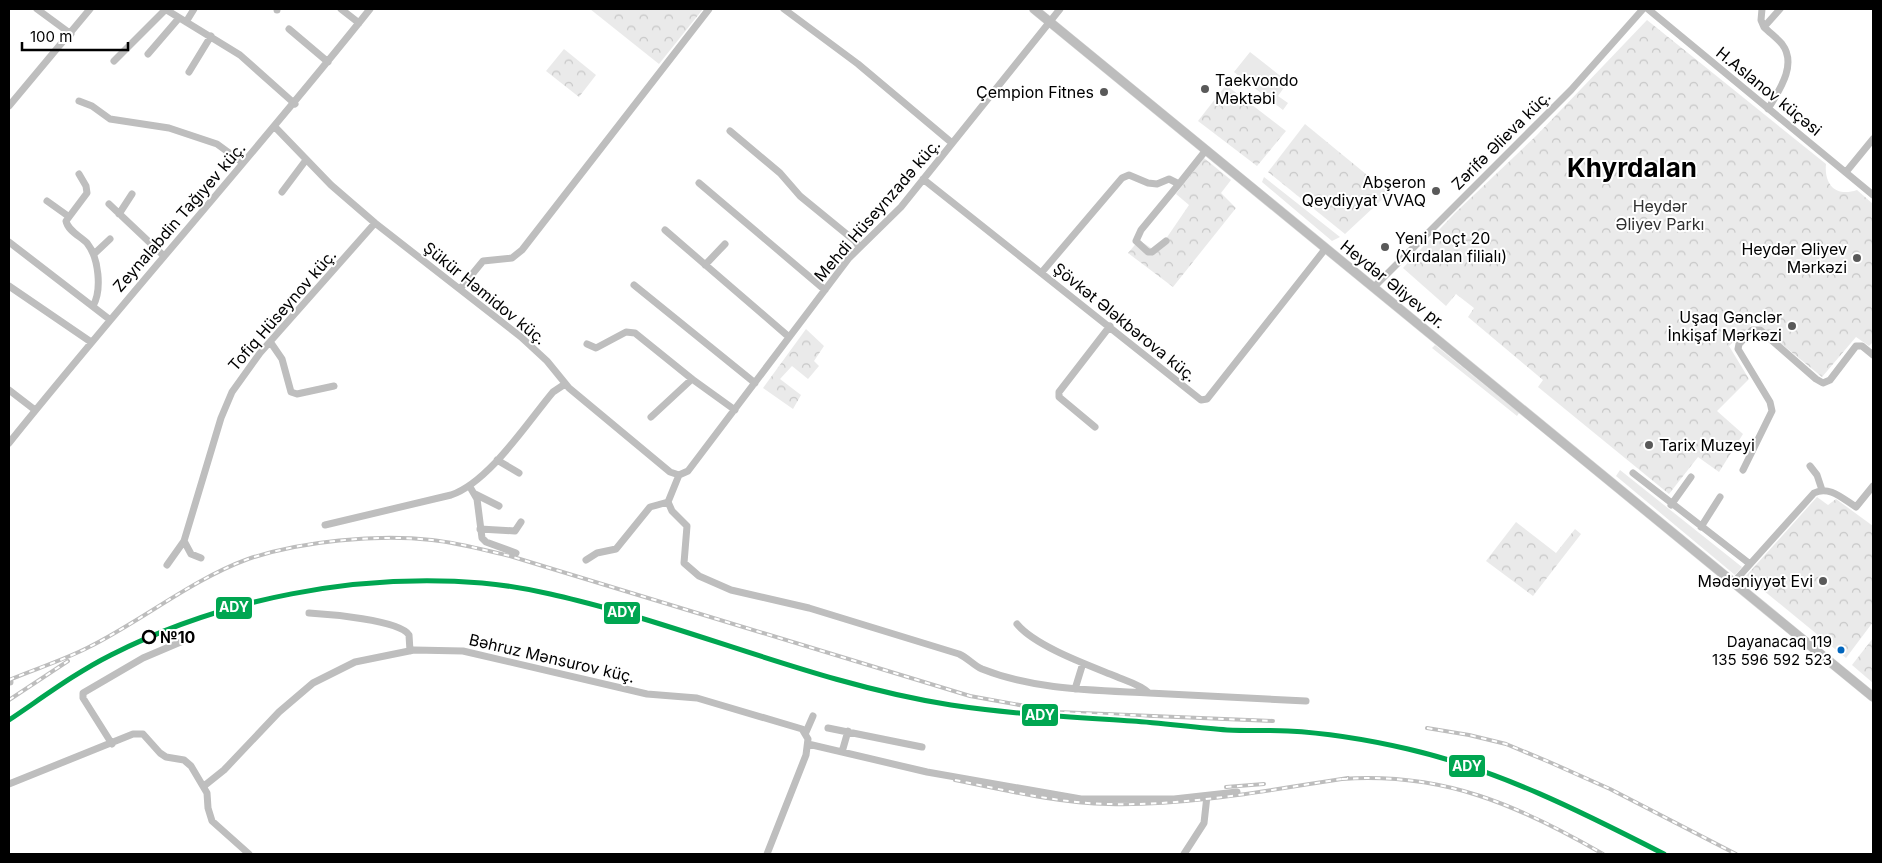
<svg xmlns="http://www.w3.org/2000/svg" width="1882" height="863" font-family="Inter,sans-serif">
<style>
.grass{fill:#eaeaea}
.park{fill:url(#park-crowns)}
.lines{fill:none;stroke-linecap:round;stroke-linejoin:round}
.major-casing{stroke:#dbdbdb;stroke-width:10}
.minor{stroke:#bebebe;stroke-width:7}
.major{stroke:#bdbdbd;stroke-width:9}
.rail-casing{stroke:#bdbdbd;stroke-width:4}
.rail{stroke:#fff;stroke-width:2;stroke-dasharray:5.5;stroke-linecap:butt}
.rail-1-casing{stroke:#fff;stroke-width:9}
.rail-1{stroke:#00a651;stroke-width:5}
.poi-dot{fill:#595959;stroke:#fff;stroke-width:2}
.stop-dot{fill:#fff;stroke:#000;stroke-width:2.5}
.bus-dot{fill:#0065bd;stroke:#fff;stroke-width:2}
.labels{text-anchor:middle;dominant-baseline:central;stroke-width:4;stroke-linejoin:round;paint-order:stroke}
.bus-label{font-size:15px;fill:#000;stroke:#fff;text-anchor:end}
.poi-label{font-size:16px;fill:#000;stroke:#fff;text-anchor:end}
.street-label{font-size:16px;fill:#000;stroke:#fff}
.park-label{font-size:16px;fill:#303030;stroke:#fff}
.stop-label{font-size:16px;font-weight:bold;fill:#000;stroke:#fff;text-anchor:start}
.town-label{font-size:26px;font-weight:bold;fill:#000;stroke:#fff}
.line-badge{stroke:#fff;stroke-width:2}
.badge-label{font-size:14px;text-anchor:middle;font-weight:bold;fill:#fff}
</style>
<defs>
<pattern id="park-crowns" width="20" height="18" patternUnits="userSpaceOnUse" patternTransform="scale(1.25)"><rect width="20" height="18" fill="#eaeaea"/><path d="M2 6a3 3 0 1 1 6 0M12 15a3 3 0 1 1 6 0" fill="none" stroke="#c7c7c7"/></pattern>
</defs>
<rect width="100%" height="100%" fill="#fff"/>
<path class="grass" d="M1250,52L1288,82L1278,96L1288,103L1283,110L1234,72Z
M1264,177L1340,237L1332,241L1262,182Z
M1435,345L1519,413L1517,416L1432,348Z
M1620,470L1742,567L1735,575L1616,476Z"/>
<path class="park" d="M590,9H703L659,64Z
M1647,20L1826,164C1824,185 1836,197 1857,190L1873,204V342L1869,346L1856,337L1822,377L1755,322L1729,346L1749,379L1717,411L1743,434L1719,472L1698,457L1669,494L1538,387L1543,380L1468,317L1474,308L1456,294L1446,306L1403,268L1455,213L1537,135Z
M564,49L596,75L579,97L546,71Z
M1226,85L1286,131L1257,166L1198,121Z
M1305,124L1389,193L1345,234L1268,172Z
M1204,158L1231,180L1221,193L1236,208L1173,287L1128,253L1139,240L1157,252L1189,205L1176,194Z
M806,329L824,346L814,361L819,366L808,379L792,366L780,379L801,395L793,409L763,388Z
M1817,497L1828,505L1836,499L1873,526V622L1846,658L1746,576Z
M1516,522L1556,553L1575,529L1581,534L1533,596L1486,561Z
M1873,638V683L1852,665Z"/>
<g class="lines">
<defs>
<path id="major" d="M1034,9L1873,697"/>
</defs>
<use href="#major" class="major-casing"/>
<path class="minor" d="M37,9L71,34
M165,9L240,55L295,104
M341,9L359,23
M784,9L858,64L952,143
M1648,9L1873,195
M1762,9L1761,20L1764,27
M277,10V9
M186,22L194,9
M289,29L328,62
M148,54L179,18
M114,61L166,9
M189,72L211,36
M79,101L92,106L110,119L169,128L217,144L243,163
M9,106L90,9
M1768,109C1778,92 1798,65 1782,44C1777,38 1770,33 1764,27L1780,9
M275,127L331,185L375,223L521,337L547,361L569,388L670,472L679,475
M730,131L780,173L800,196L855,241L859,247
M1846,172L1873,139
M79,174L86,186L87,193L66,221C68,231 80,236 87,243C99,258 102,290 93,306
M923,179L1201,400L1207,399L1326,248
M699,183L825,290
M282,192L306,160
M47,201L68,216
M109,204L164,256
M119,214L132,194
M665,230L789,337
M1166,241L1152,252H1148L1136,241L1141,230L1179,184
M9,242L109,319
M94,254L110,239
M705,265L725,244
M1042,272L1122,178L1129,175L1148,183L1157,184L1169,179L1179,184L1206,150
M634,285L755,383
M9,286L91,342
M1374,287L1571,90L1643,9
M460,289L483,261L512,258L522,250L709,9
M271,343L282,359L291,392L297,394L334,386
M587,344L596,348L626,332L635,333L692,379L735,410
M9,390L35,410
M651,417L692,379
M1095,427L1059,397V392L1110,326
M9,443C127,296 253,156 370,9
M497,460L519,473
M1810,466L1817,475L1822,490
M1743,470L1772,411L1770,402L1738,349L1739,344L1752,330H1760L1816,379L1823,383L1830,380L1856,346H1862L1873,355
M1633,473L1750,564
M679,475L688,471L849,258L901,207L1060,9
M679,475L668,502L672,511L687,526L684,563L699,576L731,590L809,608L959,654C968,658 973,665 982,669C1035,690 1093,690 1149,693
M470,487L477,499L482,538L486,542L516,553
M475,494L499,506
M1671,505L1691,477
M325,525L451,495C489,482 527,423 553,392L565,384
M1701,527L1720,497
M480,529L515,531L521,522
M201,558L191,554L184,541L221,418L232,392L260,353L375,223
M586,560L597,553L616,549L650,507L668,502
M167,565L184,541
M1734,582L1814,493C1829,485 1843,499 1856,507L1873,486
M309,613C327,614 400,620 409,635L410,651
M1017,624C1035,646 1088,665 1115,676C1126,681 1140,684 1149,693L1306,701
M9,682H10
M1075,689L1083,663
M828,728L922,747
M806,732L813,716
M112,744L83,698V693L143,658L183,641
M808,744L927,772L1081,799H1174L1237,792
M842,752L848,731
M9,784L133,734H143L160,753L166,757L184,760L191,766L207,793L208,808L212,821L249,854
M204,786L224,770L279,712L313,683L355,662L414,650L463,651L647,694L697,698L802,729L808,739L806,755L767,854
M1184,854L1204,823L1207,796"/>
<use href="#major" class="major"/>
<defs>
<path id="rail" d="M9,680C35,669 64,660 89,647C143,620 191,580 248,559C302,541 376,534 432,540C459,543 484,550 510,556L970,696L1058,712L1273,721
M9,700L68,661
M1427,728L1469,735L1506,744L1547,761L1610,789L1736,854
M1342,779C1443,772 1518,805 1603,854
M955,780C1005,790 1057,803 1109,804C1189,806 1269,790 1348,778
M1226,787L1264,784"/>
</defs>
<use href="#rail" class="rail-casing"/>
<use href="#rail" class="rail"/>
<defs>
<path id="rail-1" d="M9,720C42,698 75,673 111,655C223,598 357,573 482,583C528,587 573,599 617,611C729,643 836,687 951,705C1011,714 1072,717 1132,721C1164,723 1196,728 1227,730C1247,731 1268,730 1288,731C1328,733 1369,740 1408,749C1499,770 1582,812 1664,854"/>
</defs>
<use href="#rail-1" class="rail-1-casing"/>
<use href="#rail-1" class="rail-1"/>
</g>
<g class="poi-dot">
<circle cx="1205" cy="89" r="5"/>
<circle cx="1104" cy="92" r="5"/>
<circle cx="1436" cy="191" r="5"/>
<circle cx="1385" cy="247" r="5"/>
<circle cx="1857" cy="258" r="5"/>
<circle cx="1792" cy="326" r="5"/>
<circle cx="1649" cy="445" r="5"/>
<circle cx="1823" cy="581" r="5"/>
</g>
<circle class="stop-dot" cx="149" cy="637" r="6"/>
<circle class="bus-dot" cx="1841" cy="650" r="4.5"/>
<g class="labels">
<g class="bus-label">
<text x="1832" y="641">Dayanacaq 119<tspan x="1832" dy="18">135 596 592 523</tspan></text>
</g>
<g class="poi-label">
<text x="1215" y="80" text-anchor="start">Taekvondo<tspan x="1215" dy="18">Məktəbi</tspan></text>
<text x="1094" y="92">Çempion Fitnes</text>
<text x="1426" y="182">Abşeron<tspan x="1426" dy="18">Qeydiyyat VVAQ</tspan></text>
<text x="1395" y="238" text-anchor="start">Yeni Poçt 20<tspan x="1395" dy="18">(Xırdalan filialı)</tspan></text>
<text x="1847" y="249">Heydər Əliyev<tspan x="1847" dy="18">Mərkəzi</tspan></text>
<text x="1782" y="317">Uşaq Gənclər<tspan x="1782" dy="18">İnkişaf Mərkəzi</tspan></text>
<text x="1659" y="445" text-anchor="start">Tarix Muzeyi</text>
<text x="1813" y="581">Mədəniyyət Evi</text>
</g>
<g class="street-label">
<text transform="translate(1769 91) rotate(39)">H.Aslanov küçəsi</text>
<text transform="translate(1501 140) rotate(-45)">Zərifə Əlieva küç.</text>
<text transform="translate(877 210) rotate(-49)">Mehdi Hüseynzadə küç.</text>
<text transform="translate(179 217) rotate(-49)">Zeynalabdin Tağıyev küç.</text>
<text transform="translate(1393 284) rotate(39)">Heydər Əliyev pr.</text>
<text transform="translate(485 293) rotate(39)">Şükür Həmidov küç.</text>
<text transform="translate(282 310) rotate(-49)">Tofiq Hüseynov küç.</text>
<text transform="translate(1125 322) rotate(39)">Şövkət Ələkbərova küç.</text>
<text transform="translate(552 658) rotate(13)">Bəhruz Mənsurov küç.</text>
</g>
<g class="park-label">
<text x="1660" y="206">Heydər<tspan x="1660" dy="18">Əliyev Parkı</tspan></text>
</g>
<g class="stop-label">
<text x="160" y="637">№10</text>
</g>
<g class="town-label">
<text x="1632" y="167">Khyrdalan</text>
</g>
</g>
<g class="line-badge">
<rect x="215" y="596" width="38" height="24" rx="5" fill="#00a651"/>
<rect x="603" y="601" width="38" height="24" rx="5" fill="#00a651"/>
<rect x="1021" y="703" width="38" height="24" rx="5" fill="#00a651"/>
<rect x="1448" y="754" width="38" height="24" rx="5" fill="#00a651"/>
</g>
<g class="badge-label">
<text x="234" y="612">ADY</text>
<text x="622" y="617">ADY</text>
<text x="1040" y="720">ADY</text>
<text x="1467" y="771">ADY</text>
</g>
<rect width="1882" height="863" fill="none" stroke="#000000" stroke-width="20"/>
<path d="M22 42v8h106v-8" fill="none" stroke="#000000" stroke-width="2.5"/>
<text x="30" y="42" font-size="15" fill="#000000" stroke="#ffffff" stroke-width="4" paint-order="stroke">100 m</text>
</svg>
